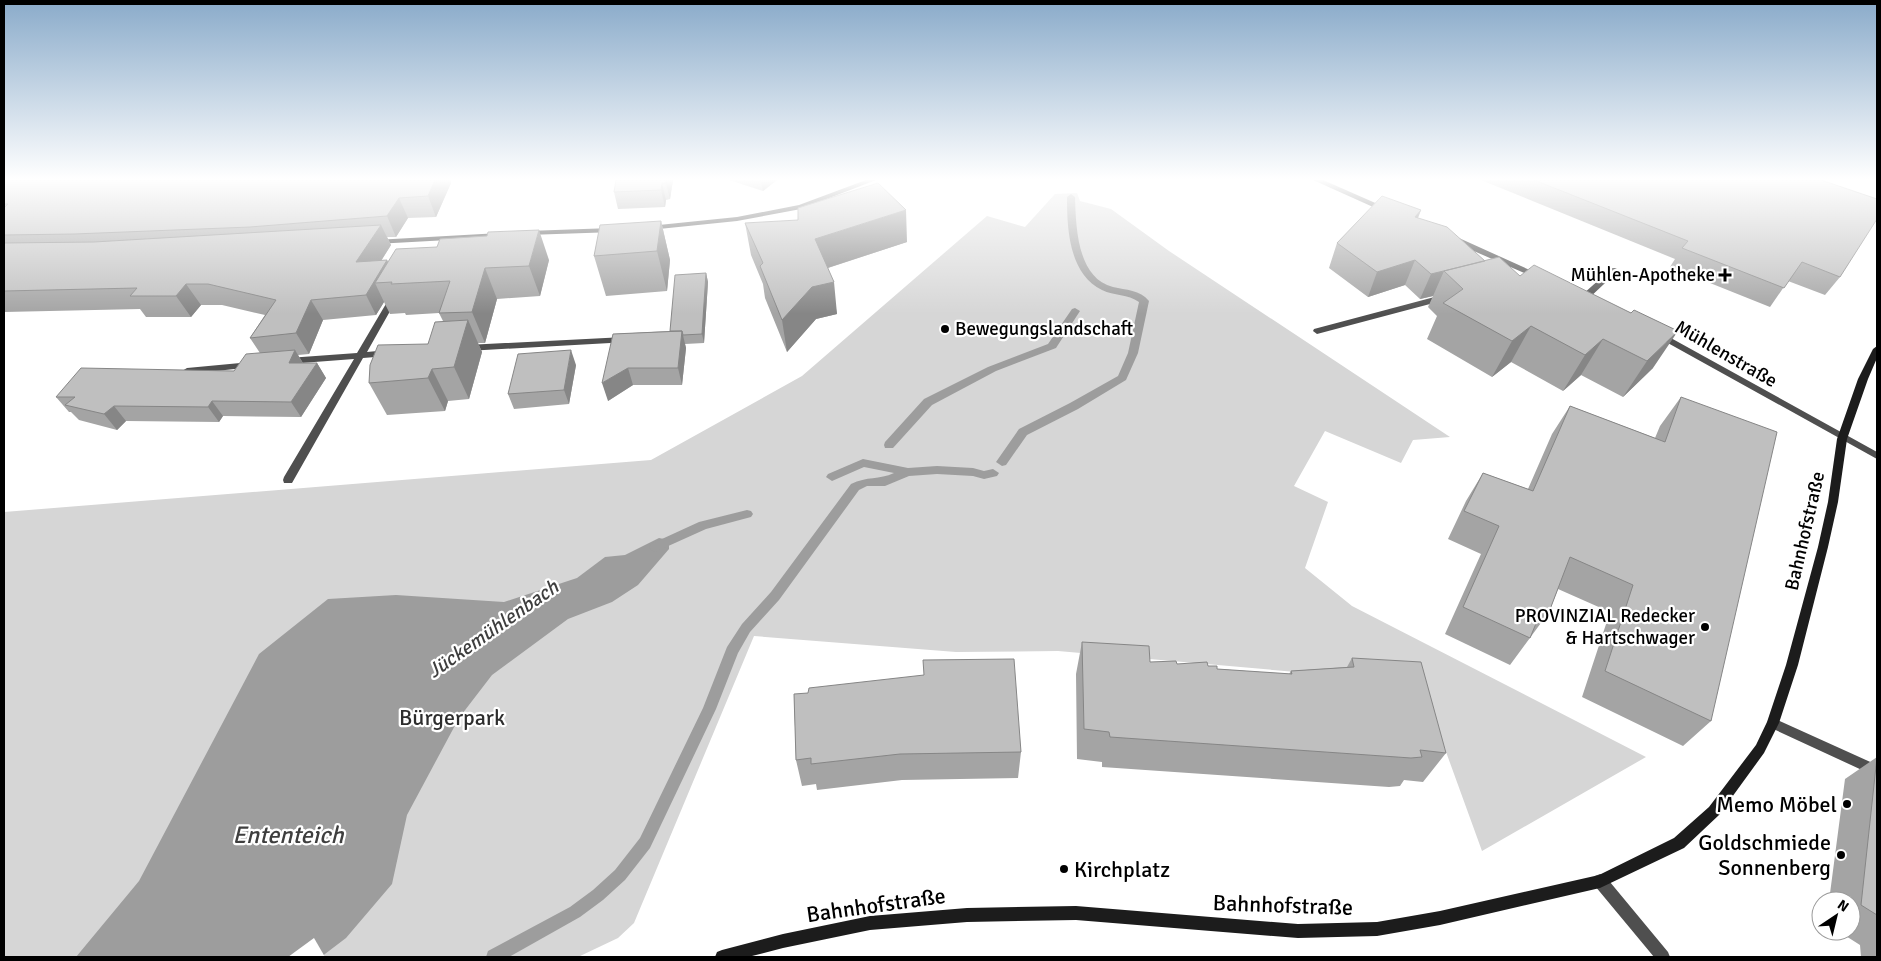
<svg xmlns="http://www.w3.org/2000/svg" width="1881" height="961" font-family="Signika,sans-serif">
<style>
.green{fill:#d6d6d6}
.water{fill:#9d9d9d}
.pier{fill:#fff}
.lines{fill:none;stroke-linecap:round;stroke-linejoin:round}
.stream{fill:#9d9d9d;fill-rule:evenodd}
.lane{fill:#4f4f4f;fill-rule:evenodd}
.street{fill:#4f4f4f;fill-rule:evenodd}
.secondary{fill:#1c1c1c;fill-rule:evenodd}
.wall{fill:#a4a4a4}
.shaded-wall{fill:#868686}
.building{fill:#bfbfbf;stroke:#868686}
.poi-dot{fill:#000;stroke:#fff;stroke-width:2}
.labels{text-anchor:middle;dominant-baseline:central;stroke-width:4.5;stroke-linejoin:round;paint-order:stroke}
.poi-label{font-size:19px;fill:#000;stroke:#fff;text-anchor:end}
.street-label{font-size:19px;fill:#000;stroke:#fff}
.water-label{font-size:20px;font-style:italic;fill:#3e3e3e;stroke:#fff}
.near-park-label{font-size:22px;fill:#2d2d2d;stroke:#fff}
.near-poi-label{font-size:22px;fill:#000;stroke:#fff;text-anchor:end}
.near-street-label{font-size:22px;fill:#000;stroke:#fff}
.near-water-label{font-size:24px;font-style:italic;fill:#3e3e3e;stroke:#fff}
</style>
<rect width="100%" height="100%" fill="#fff"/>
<path class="green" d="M1077,193L1080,201L1111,209L1169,251L1450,437L1413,440L1401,463L1325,431L1294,486L1328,502L1305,568L1352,606L1646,757L1482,851L1421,683L1058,651L956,652L754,636L634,923L618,938L578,957H4V512L651,460L802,376L987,216L1025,227L1055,194Z"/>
<path class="water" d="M659,538L669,540V549L638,585L612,602L568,619L492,675L459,718L407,815L392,884L346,938L321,957H76L139,881L259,654L328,599L396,595L504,602L577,578L605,557L625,555Z"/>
<path class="pier" d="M314,938L325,957H288Z"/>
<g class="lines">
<path class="stream" d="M1071,194L1075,197C1076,227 1077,278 1113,287C1126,290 1140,290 1149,301L1138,353L1126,380L1078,409L1027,435L1006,465L1002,466L996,462L1019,429L1070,403L1118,376L1128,353L1139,302C1128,294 1114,296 1102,290C1069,274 1067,229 1067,197Z
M1075,308L1080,311L1056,348L996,371L932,405L893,448H885L884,445L885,442L924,399L988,367L1048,344L1072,309Z
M863,459L908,468L937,466L973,468L984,471L993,469L999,473L997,476L984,479L973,476L937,474L909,476L885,486H867L859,490L779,600L750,632L738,653L716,709L650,848L625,880L603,900L580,917L509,957H486L488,951L570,907L593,890L615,870L640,838L703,708L727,647L742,624L771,592L851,484C867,476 879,480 894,473L864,467L832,481L826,477L828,474Z
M747,510L751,511L753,514L751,517L706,529L655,552L651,550L649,547L651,544L699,522Z"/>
<path class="lane" d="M1612,268H1615L1619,270L1588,299H1582V295Z
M1442,295L1446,298L1445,300L1317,334L1313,331L1314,329Z
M1773,718L1877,765V777L1769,727L1767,723L1769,719Z"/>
<path class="street" d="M866,180H876L801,209L737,221L649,230L645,228L649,226L737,217L799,205Z
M1313,180H1323L1389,209L1385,211H1382Z
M612,228H615V232L527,235L523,233L527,231Z
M500,233L504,235L503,237L375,244L371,242L375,240Z
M1453,238H1459L1543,276L1542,278H1536L1453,242Z
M394,294L398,297L367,352L388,350L392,353L388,356L363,358L292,483H284L283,480L284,477L354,359L288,364L284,361L288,358L357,353L390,297Z
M1660,332L1877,452V459L1657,337L1656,335L1657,333Z
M625,337L629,340L628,342L467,351L463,348L467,345Z
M251,362L254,363L255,365L254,367L187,374L182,371L187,368Z
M1600,874L1605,876L1668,952L1670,957H1654L1595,886L1593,881L1595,876Z"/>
<path class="secondary" d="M1877,346V358L1868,379L1847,439L1838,502L1828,547L1798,665L1779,723L1764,753L1719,815L1684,848L1600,888L1440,925L1377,936L1298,938L1076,920L967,922L870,930L783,948L748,957H715L717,952L722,950L783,934L870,916L967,908L1076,906L1298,924L1377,922L1440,911L1599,875L1674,838L1709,807L1756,745L1767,722L1786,665L1818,547L1828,502L1837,439L1858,379L1873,349Z"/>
</g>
<path class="wall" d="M4,180H450L451,183L436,217L408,218L396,237H387L391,245L381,261L387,260L388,262L549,260L540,296L497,299L485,343H478L482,352L469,399L448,401L445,411L387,415L369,383L428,344L443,321L439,313L406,315L405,313L390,314L384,302L376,315L323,320L309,354L298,355L303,363H317L326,378L301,417L223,416L219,422L126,421L117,430L79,420L71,412H69L56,397L234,371L260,353L250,338L265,315L222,305H201L191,317H146L140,309L4,312Z
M673,180L670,199L666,200L665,207L618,209L614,192Z
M729,180H777L763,191Z
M1481,180H1821L1840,277L1825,295L1788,281L1770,307L1670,267L1675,259Z
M1421,210L1418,218L1485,261L1520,276L1631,313L1653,368L1623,397L1581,375L1563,391L1511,362L1492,377L1427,339L1437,316L1428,307L1433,296L1420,299L1405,285L1368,297L1329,268L1337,243Z
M661,221L670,260L667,291L606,296L594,256Z
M745,223L907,242L828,268L837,314L816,319L787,352L765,298L763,284L751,255Z
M706,273L708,282L704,343L685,344L686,348L682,385H633L608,401L613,334L670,331Z
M576,365L569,404L514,409L508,394Z
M1681,397L1711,721L1683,746L1582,697L1610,612L1558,589L1549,612L1510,665L1445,634L1481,554L1448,539L1466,501L1483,473L1528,489L1552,434L1570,406L1655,438L1660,426Z
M1082,642L1150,662L1208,666L1217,669L1289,674L1291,671L1347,667L1352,658L1446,753L1423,782L1404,780L1400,786L1389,787L1102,767V762L1077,759L1076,674Z
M794,694L1021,752L1018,778L902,780L817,790L816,784L802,786L796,760Z
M1877,757V957H1861L1860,945L1838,931H1851V901H1829L1845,779Z"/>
<path class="shaded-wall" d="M435,180H450L451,183L436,217L428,196Z
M666,180H673L670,199L666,183Z
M761,180H777L763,191Z
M662,183L666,200L665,207L661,190Z
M399,198L408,218L396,237L387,216Z
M906,210L907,242L818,271L815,239Z
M1421,210L1411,234L1415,217Z
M661,221L670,260L667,291L657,251Z
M381,225L391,245L367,283L356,262Z
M539,230L549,260L540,296L529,266Z
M387,260L397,281L375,283L384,302L376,315L366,295Z
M1415,260L1405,285L1368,297L1377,272Z
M485,268L497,299L485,343L472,312Z
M1444,271L1433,296L1420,299L1431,274Z
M706,273L708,282L704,343L702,334Z
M834,282L837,314L816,319L787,352L782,320L812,287Z
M186,284L201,305L191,317L176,296Z
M311,300L323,320L309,354L296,333Z
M468,320L482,352L469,399L454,367Z
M1531,326L1511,362L1492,377L1512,341Z
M682,331L686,348L682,385L678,368Z
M1678,331L1653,368L1623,397L1647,361Z
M1603,339L1581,375L1563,391L1585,355Z
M295,350L304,365L289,363Z
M571,350L576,365L569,404L564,390Z
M317,363L326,378L301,417L291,402Z
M628,368L633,385L608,401L602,383Z
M432,369L448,401L445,411L428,378Z
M212,401L223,416L219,422L208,407Z
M114,406L126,421L117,430L104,414Z"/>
<path class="building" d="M4,180H435L428,196L399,198L387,216L250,227L74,234L4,235V208L8,204H4Z
M616,180H666V183H662L661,190L614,192Z
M1534,180H1821L1877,199V219L1840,277L1802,262L1784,288L1682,248L1688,241Z
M878,183L906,210L815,239L834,282L812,287L782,320L760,266L763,263L745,223L798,220V208Z
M1382,196L1421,210L1415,217L1447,227L1485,261L1431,274L1415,260L1377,272L1337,243Z
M661,221L657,251L594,256L600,225Z
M381,225L356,262L387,260L366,295L311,300L296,333L250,338L276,300L208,284H186L176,296H130L137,288L4,291V243L94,242Z
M539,230L529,266L485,268L472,312L439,313L450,281L391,284L392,282L375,283L396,249L437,247L440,239L487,236L488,232Z
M1499,257L1520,276L1534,265L1631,313L1634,310L1678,331L1647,361L1603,339L1585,355L1531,326L1512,341L1443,303L1463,289L1444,271Z
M706,273L702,334L683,335L682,331H670L675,275Z
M468,320L454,367L432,369L428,378L369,383L370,365L378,345L428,344L435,322Z
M682,331L678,368H628L602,383L613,334Z
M295,350L289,363H317L291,402L212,401L208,407L114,406L104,414L65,405L75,397H56L81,368L234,371L246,354Z
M571,350L564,390L508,394L518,354Z
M1681,397L1777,432L1711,721L1605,671L1633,585L1570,557L1549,612L1542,609L1530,638L1463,607L1499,526L1464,511L1483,473L1533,491L1570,406L1665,442Z
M1082,642L1149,646L1150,662L1176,661L1177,664L1207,662L1208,666H1217V669L1292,674L1291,671L1354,667L1352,658L1421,662L1446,753L1420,750L1422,757L1411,758L1110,737L1109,732L1084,729Z
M1014,659L1021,752L900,754L811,764V758L796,760L794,694L808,693L809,688L924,675L923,660Z
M1877,757V915L1861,905Z"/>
<linearGradient id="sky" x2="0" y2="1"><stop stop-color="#8aabca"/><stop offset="0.57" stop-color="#fff"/><stop offset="1" stop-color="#fff" stop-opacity="0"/></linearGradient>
<rect width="1881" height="314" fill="url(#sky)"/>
<g class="poi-dot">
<path d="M1722.5 267.5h5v5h5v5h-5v5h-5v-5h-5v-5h5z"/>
<circle cx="945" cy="329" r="5"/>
<circle cx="1705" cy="627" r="5"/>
<circle cx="1847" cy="804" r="5"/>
<circle cx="1841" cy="855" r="5"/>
<circle cx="1064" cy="869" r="5"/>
</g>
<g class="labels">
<g class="poi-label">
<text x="1715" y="275">Mühlen-Apotheke</text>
<text x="955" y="329" text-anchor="start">Bewegungslandschaft</text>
<text x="1695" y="616">PROVINZIAL Redecker<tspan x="1695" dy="22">&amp; Hartschwager</tspan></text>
</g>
<g class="street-label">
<text transform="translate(1726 354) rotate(30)">Mühlenstraße</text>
<text transform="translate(1805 531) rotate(-77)">Bahnhofstraße</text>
</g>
<g class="water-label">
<text transform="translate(493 629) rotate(-35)">Jückemühlenbach</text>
</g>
<g class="near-park-label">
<text x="452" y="717">Bürgerpark</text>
</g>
<g class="near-poi-label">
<text x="1837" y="804">Memo Möbel</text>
<text x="1831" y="842">Goldschmiede<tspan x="1831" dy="25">Sonnenberg</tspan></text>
<text x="1074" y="869" text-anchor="start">Kirchplatz</text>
</g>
<g class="near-street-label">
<text transform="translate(876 905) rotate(-8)">Bahnhofstraße</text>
<text transform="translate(1283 905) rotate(2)">Bahnhofstraße</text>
</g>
<g class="near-water-label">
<text x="288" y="835">Ententeich</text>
</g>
</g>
<rect width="1881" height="961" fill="none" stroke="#000000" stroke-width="10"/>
<g transform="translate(1836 916) rotate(35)"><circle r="24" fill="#ffffff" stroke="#999999"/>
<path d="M0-4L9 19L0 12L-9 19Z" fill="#000000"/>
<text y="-8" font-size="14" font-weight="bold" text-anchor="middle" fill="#000000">N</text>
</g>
</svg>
